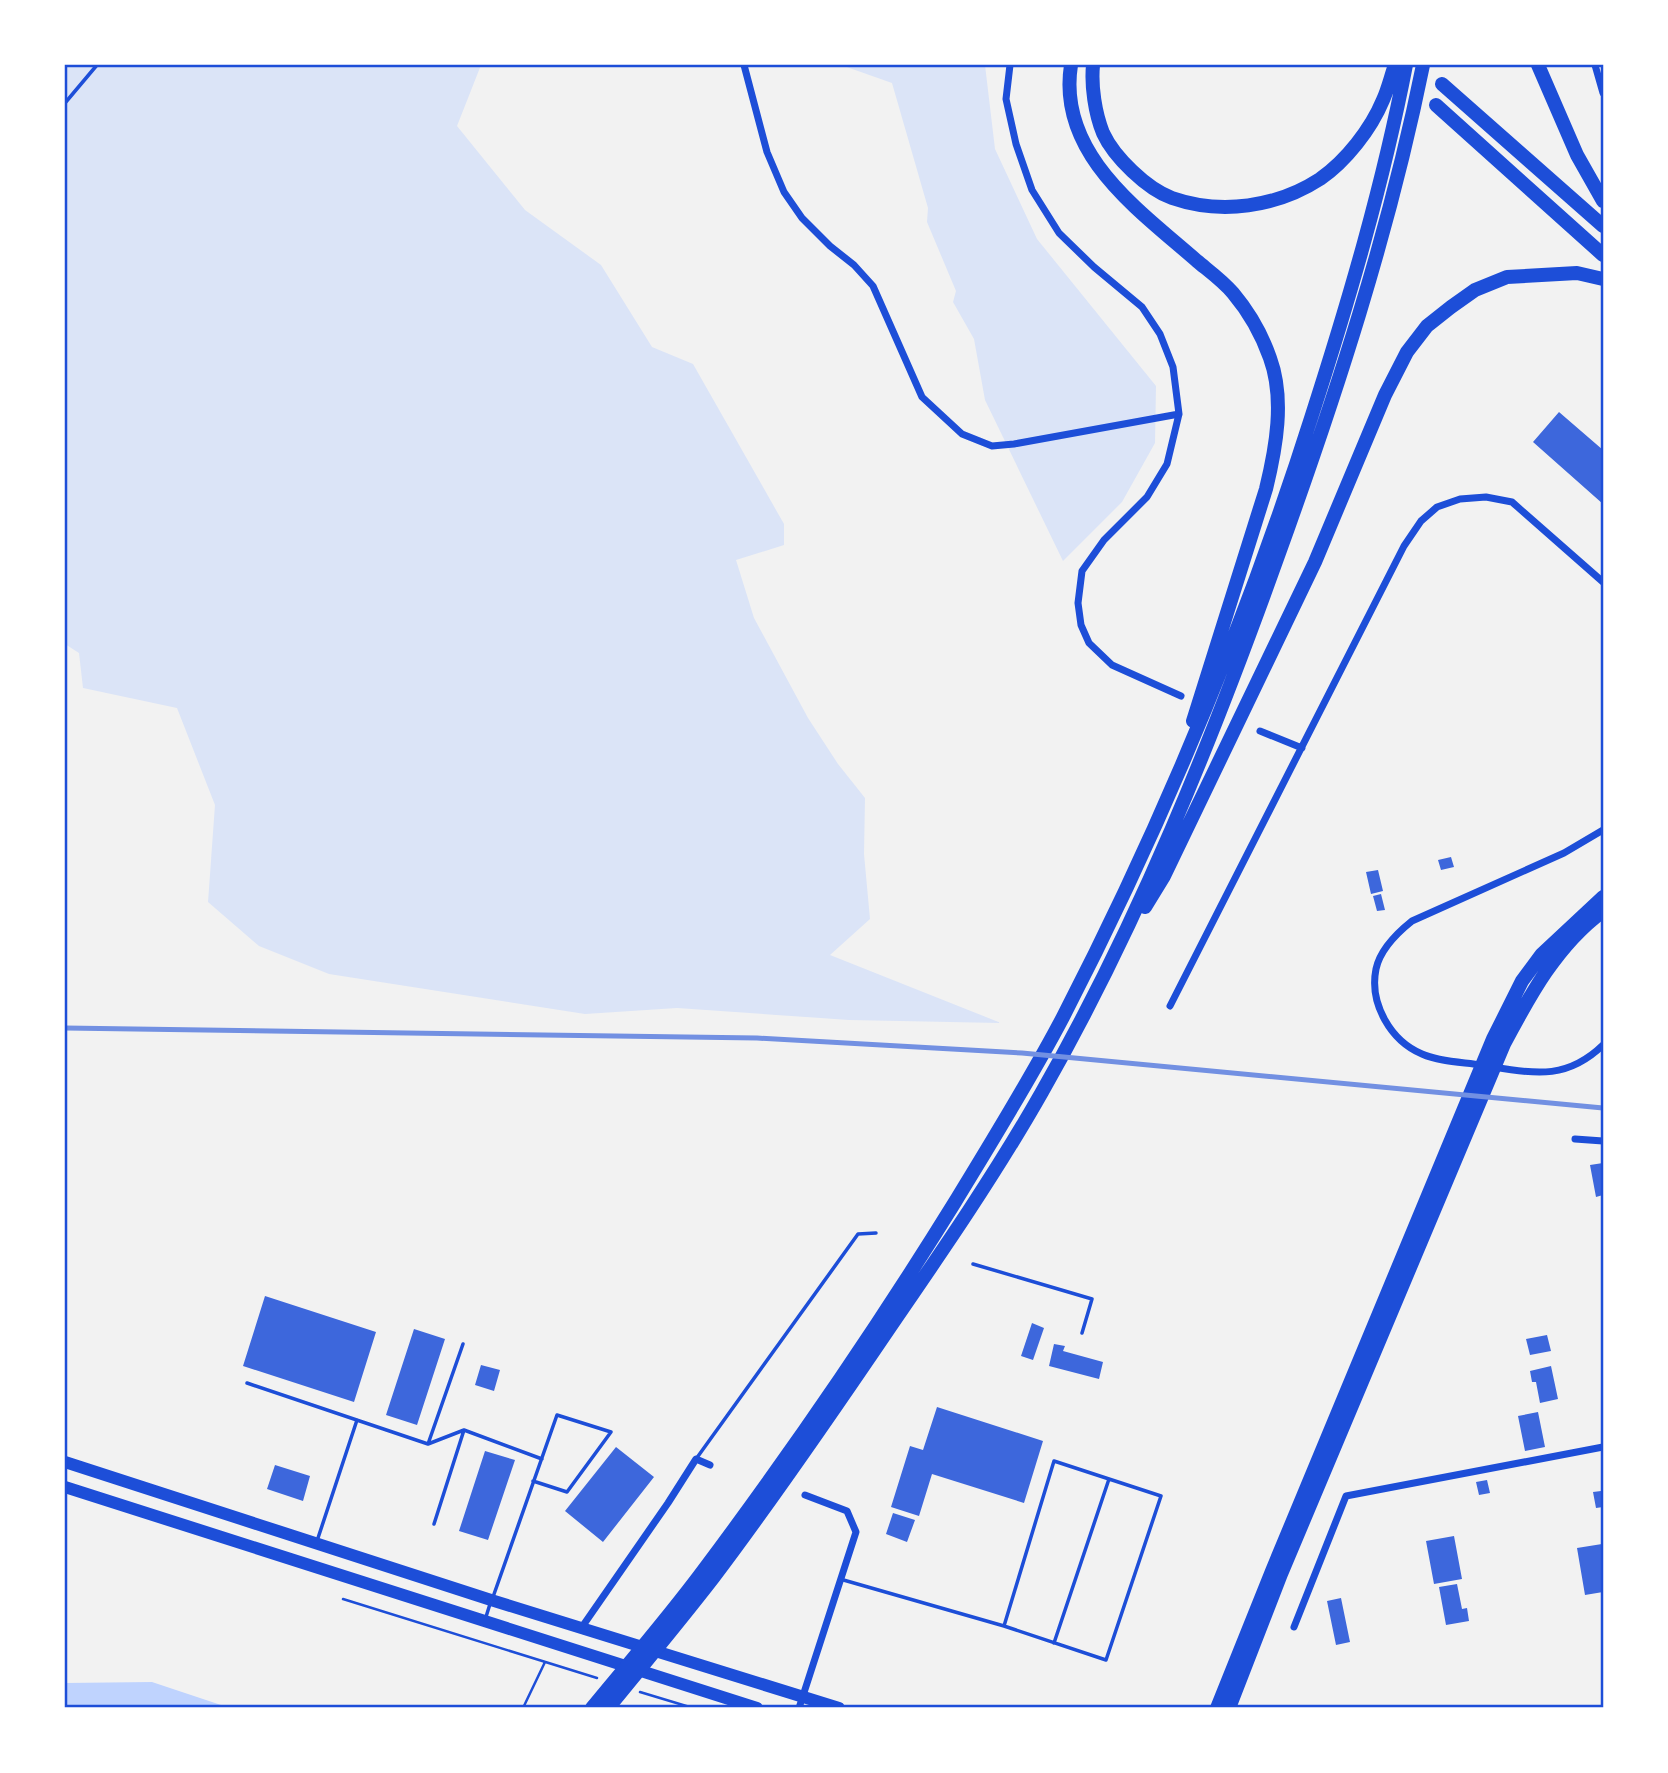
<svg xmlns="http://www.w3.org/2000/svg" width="1668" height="1773" font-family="Raleway,sans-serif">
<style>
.green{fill:#dbe4f7}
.water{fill:#bfd3fe}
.building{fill:#3d67dc}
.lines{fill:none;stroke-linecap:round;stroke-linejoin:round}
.path{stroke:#1d4ed8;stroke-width:2.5}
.service{stroke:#1d4ed8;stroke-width:3.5}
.minor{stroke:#1d4ed8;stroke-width:7}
.trunk{stroke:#1d4ed8;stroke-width:12}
.motorway{stroke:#1d4ed8;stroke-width:14}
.rail{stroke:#7290e2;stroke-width:5}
.neatline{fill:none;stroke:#1d4ed8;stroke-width:2.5}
</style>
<rect width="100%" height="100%" fill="#f2f2f2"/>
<path class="green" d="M65,65H481L457,126L525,210L601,265L652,347L693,364L784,524V545L736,560L754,618L808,718L838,764L865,798L864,854L870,919L830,955L1001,1023L849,1020L677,1008L585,1014L329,974L259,946L208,902L215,805L177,708L83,688L79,653L65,644Z
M841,65H985L995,149L1037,239L1156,386L1155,443L1122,502L1063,561L985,400L974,339L953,302L956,291L927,222L928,208L892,83Z"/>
<path class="water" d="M152,1682L230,1708H65V1683Z"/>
<path class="building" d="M1559,412L1603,450V504L1533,442Z
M1451,857L1454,867L1441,870L1438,860Z
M1378,870L1383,891L1371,894L1366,872Z
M1381,894L1385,910L1377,911L1373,896Z
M1603,1163V1195L1596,1197L1590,1165Z
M265,1296L376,1332L354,1402L243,1366Z
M1032,1323L1044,1328L1033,1360L1021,1356Z
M414,1329L445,1339L417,1425L386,1415Z
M1547,1335L1551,1351L1530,1355L1526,1339Z
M1054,1344L1065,1346L1063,1351L1103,1362L1099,1379L1049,1366Z
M481,1365L500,1370L494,1391L475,1385Z
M1551,1366L1558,1399L1540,1403L1536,1382H1532L1530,1371Z
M937,1407L1043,1441L1024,1503L932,1474L919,1516L891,1507L910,1446L923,1450Z
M1538,1412L1545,1447L1525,1451L1518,1416Z
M616,1447L654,1477L603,1542L565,1511Z
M485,1451L515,1460L488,1540L459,1531Z
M275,1465L310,1476L303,1501L267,1489Z
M1487,1480L1490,1493L1479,1495L1476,1482Z
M1601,1491L1603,1507L1596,1508L1593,1492Z
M893,1513L915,1520L907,1542L886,1534Z
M1454,1536L1462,1579L1434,1584L1426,1541Z
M1602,1544L1603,1592L1585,1595L1577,1548Z
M1457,1584L1462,1609L1467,1608L1469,1621L1446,1625L1439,1587Z
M1341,1598L1350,1642L1336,1645L1327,1601Z"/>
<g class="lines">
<path class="path" d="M343,1599L597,1678
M640,1692L693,1708
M523,1708L545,1662"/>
<path class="service" d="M65,103L97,65
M973,1264L1092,1299L1082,1333
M247,1383L428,1444L464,1430L542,1459
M428,1444L463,1344
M696,1459L858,1234L876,1233
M434,1524L464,1430
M317,1541L357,1420
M840,1579L1004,1626L1054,1461L1161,1496L1106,1660L1004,1626
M493,1597L557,1415L611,1432L567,1492L533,1481
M485,1620L490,1604
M1054,1643L1109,1479"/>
<path class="minor" d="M744,65L767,152L784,192L802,218L830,246L854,265L873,286L922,397L962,434L992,446L1014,444L1179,414
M1010,65L1006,99L1016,144L1032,190L1059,233L1094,267L1142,307L1160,334L1173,367L1179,414L1167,464L1147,497L1104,540L1082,571L1078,603L1081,625L1089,643L1112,665L1181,696
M1595,65L1603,93
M1260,731L1302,748
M1170,1006L1404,546L1421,521L1437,507L1460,499L1486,497L1512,502L1603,582
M1482,1065C1463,1062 1440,1062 1422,1054C1391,1041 1369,1004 1376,969C1380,950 1397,933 1412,921L1564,853L1603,830
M1494,1067C1537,1075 1569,1078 1603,1045
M1575,1139L1603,1141
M582,1627L668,1503L696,1459L710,1465
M1294,1627L1346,1496L1603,1447
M799,1708L856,1532L847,1511L805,1495"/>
<path class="trunk" d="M65,1462L491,1600L839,1708
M65,1487L757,1708"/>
<path class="motorway" d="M1071,65C1057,154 1139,210 1197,261C1209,271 1223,281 1233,293C1249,312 1262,335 1270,358C1285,399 1276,448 1266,489L1193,721
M1093,65C1091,86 1095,113 1103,133C1114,157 1147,189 1172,198C1221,215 1277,207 1320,179C1346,161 1371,129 1383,100C1388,89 1391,76 1395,65
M1538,65L1577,155L1603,201
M1442,84L1603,226
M1436,105L1603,255
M1145,907L1164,876L1315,562L1385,395L1407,352L1427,326L1451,307L1475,290L1507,277L1577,273L1603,279
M592,1708C629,1663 668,1618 703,1571C792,1452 877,1328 955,1202C992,1141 1030,1080 1063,1017C1163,823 1246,623 1312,415C1349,300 1383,184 1406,65
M608,1708C643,1665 679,1622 713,1578C775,1496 833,1411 890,1327C943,1250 996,1173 1042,1092C1139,922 1212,740 1278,556C1336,395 1389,233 1423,65
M1217,1708L1272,1571L1493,1039L1522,981L1542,954L1603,897
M1229,1708L1281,1574L1504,1044C1530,995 1557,945 1603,911"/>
<path class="rail" d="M65,1028L757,1038L1022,1053L1603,1108"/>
</g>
<rect width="1668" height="1773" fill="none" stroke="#ffffff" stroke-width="133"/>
<rect x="66" y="66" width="1536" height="1640" class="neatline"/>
</svg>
